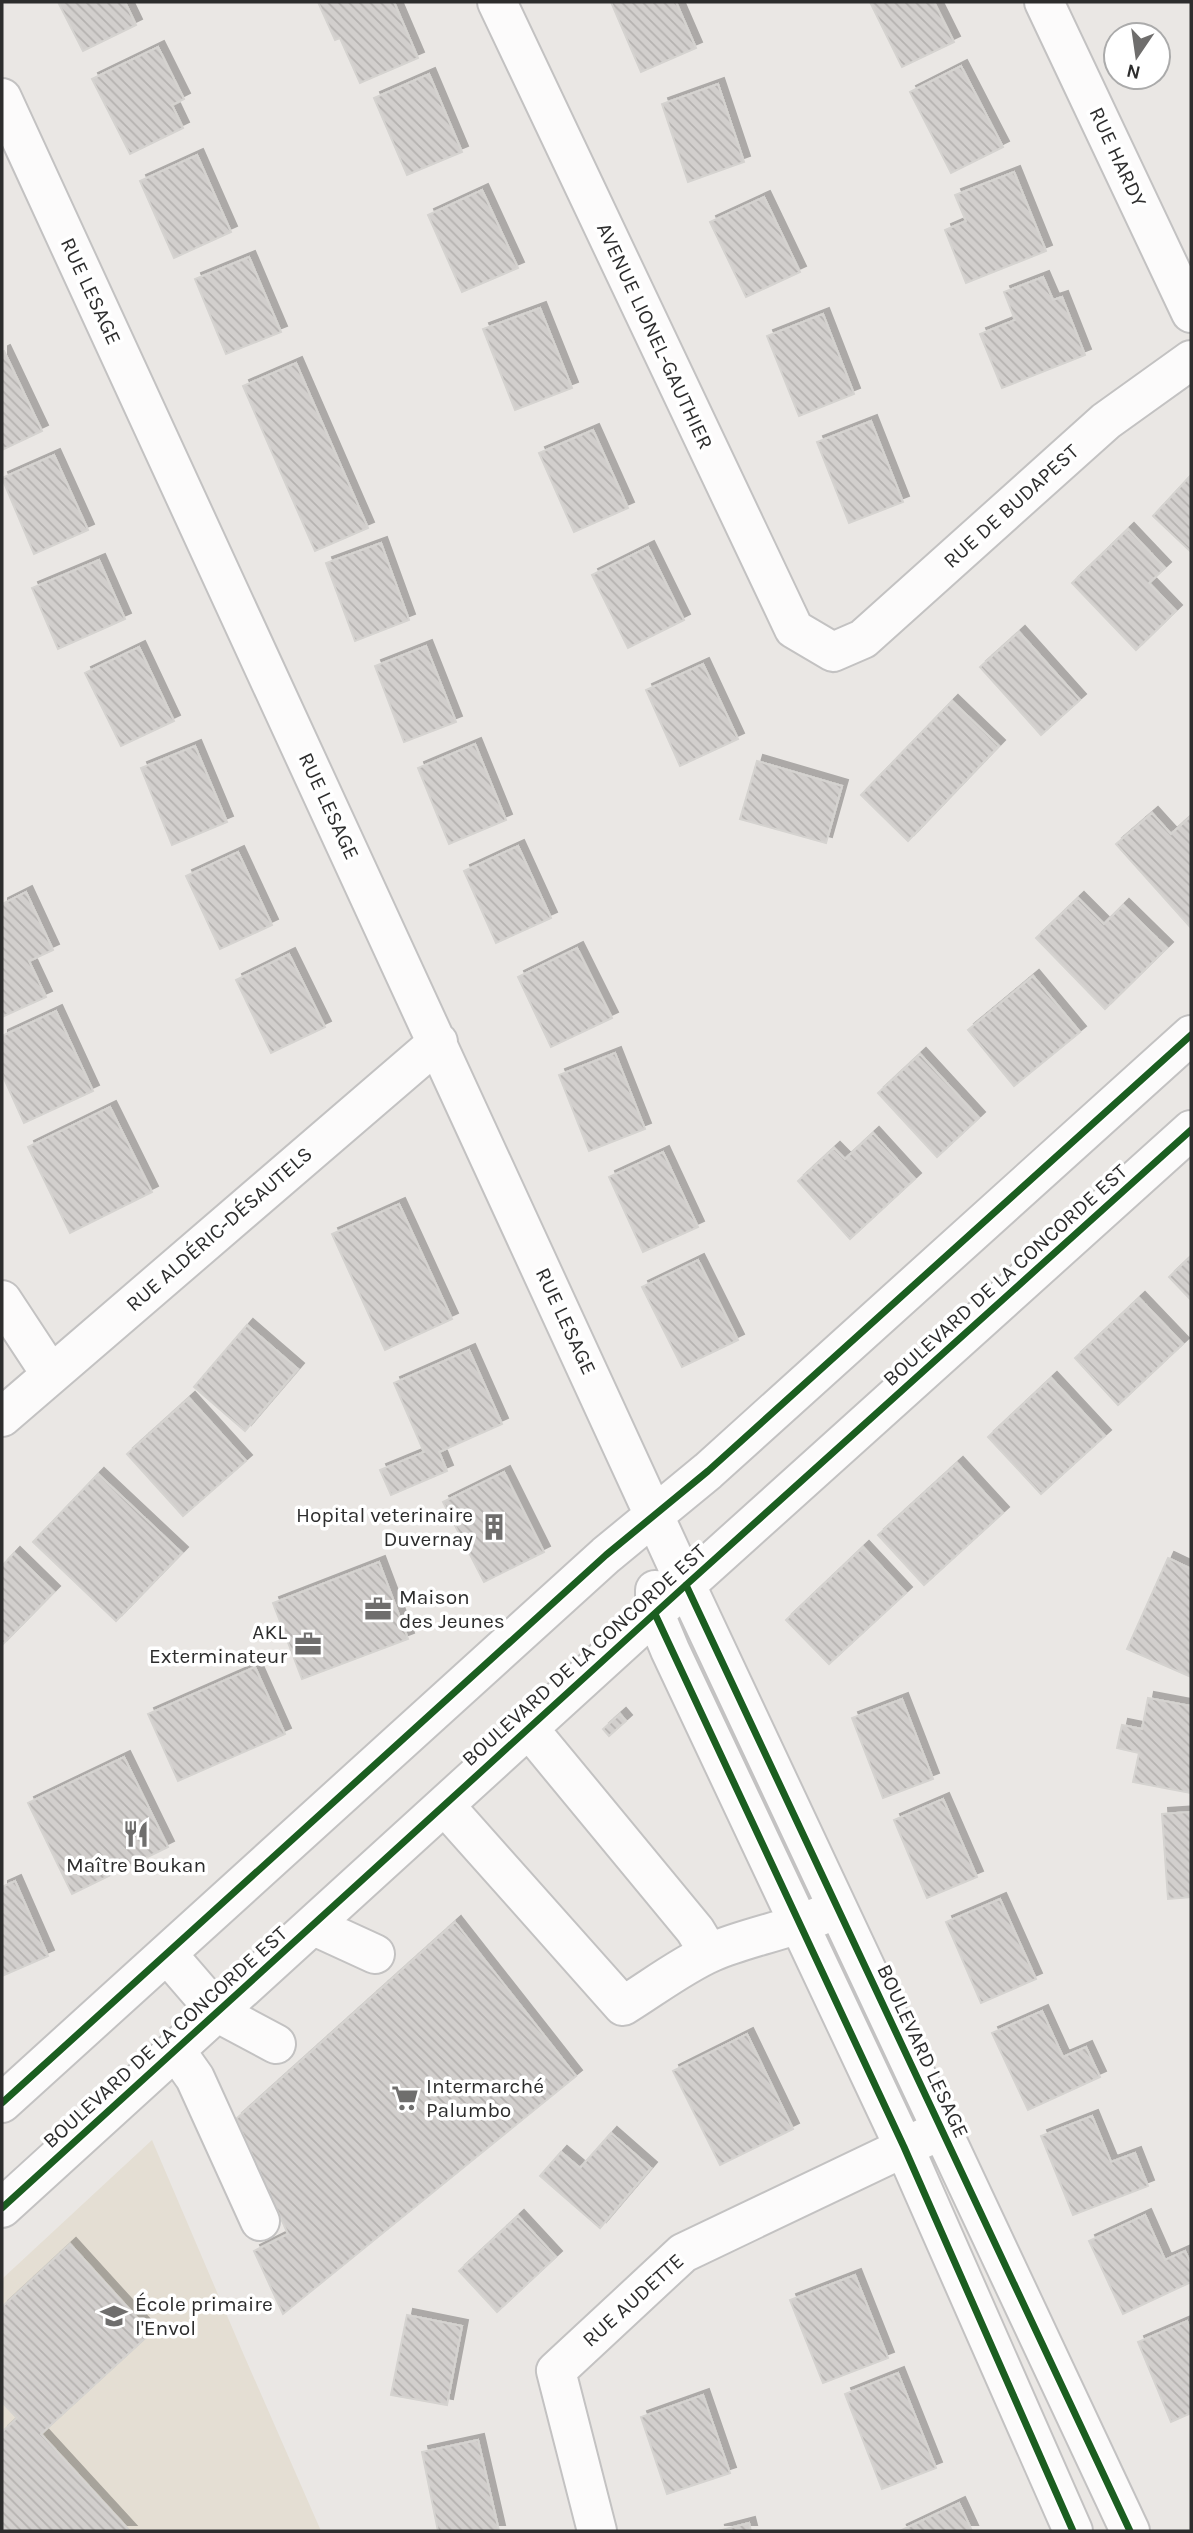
<svg xmlns="http://www.w3.org/2000/svg" width="1193" height="2533" font-family="Karla,sans-serif">
<style>
.education{fill:#e4ded3}
.building{fill:url(#building-back-hatch);stroke:#d5d3d0;stroke-width:2;filter:url(#shadow)}
.lines{fill:none;stroke-linecap:round;stroke-linejoin:round}
.minor-casing{stroke:#c3c2c2;stroke-width:42}
.minor{stroke:#fcfbfb;stroke-width:38}
.cycleway-casing{stroke:#fff;stroke-width:11}
.cycleway{stroke:#1b5e20;stroke-width:7}
.labels{text-anchor:middle;dominant-baseline:central;stroke-width:7;stroke-linejoin:round;paint-order:stroke}
.street-label{font-size:21px;fill:#2d2d2d;stroke:#fff}
.poi-label{font-size:21px;fill:#2d2d2d;stroke:#fff;text-anchor:start}
</style>
<defs>
<pattern id="building-back-hatch" width="6" height="6" patternUnits="userSpaceOnUse" patternTransform="scale(1.75)"><rect width="6" height="6" fill="#d2cfcd"/><path d="M-1 5l2 2M0 0l6 6M5-1l2 2" fill="none" stroke="#b5b2b0"/></pattern>
<filter id="shadow"><feDropShadow dx="6" dy="-6" stdDeviation="0" flood-color="#0004"/></filter>
</defs>
<rect width="100%" height="100%" fill="#eae7e4"/>
<path class="education" d="M152,2140L243,2353L321,2531H2V2279Z"/>
<path class="building" d="M58,2H125L136,25L83,51Z
M318,2H394L418,58L360,83L340,38L335,40Z
M611,2H676L696,48L641,72Z
M870,2H934L954,42L902,67Z
M158,47L184,99L172,105L183,128L130,154L92,79Z
M961,66L1003,147L951,173L910,92Z
M429,74L462,152L407,175L374,98Z
M718,84L744,162L688,182L662,104Z
M197,155L231,232L174,258L140,181Z
M1014,172L1046,251L966,283L945,230L966,221L955,195Z
M482,190L518,268L462,292L428,215Z
M764,197L800,272L746,297L710,222Z
M249,257L281,332L226,354L195,279Z
M1043,277L1053,300L1062,297L1085,355L1002,388L980,334L1015,320L1004,292Z
M540,308L572,388L515,410L483,329Z
M823,314L854,394L799,416L767,336Z
M4,351L42,431L2,450V352Z
M296,363L368,528L315,551L243,386Z
M871,421L903,502L849,523L817,442Z
M593,430L628,508L574,532L539,453Z
M54,455L88,530L34,554L2,478Z
M1191,475V552L1153,516Z
M1128,529L1165,568L1149,583L1176,611L1136,650L1072,583Z
M381,543L409,620L355,641L326,563Z
M648,547L684,620L628,648L592,575Z
M99,560L125,619L58,649L32,588Z
M1019,632L1080,700L1041,735L980,667Z
M426,646L456,722L404,742L375,666Z
M139,647L174,721L121,746L85,673Z
M703,664L738,739L680,766L646,690Z
M952,701L999,746L908,841L861,795Z
M475,744L506,820L449,844L418,768Z
M195,746L227,822L172,845L141,768Z
M757,761L842,786L826,843L740,819Z
M1152,813L1171,834L1191,816V928L1116,844Z
M518,846L551,918L496,943L464,871Z
M238,852L272,925L220,949L186,876Z
M26,892L53,950L29,961L46,997L2,1017V904Z
M1078,898L1104,924L1123,905L1167,948L1105,1009L1036,938Z
M577,948L612,1018L551,1047L518,977Z
M289,954L325,1027L271,1053L236,980Z
M1033,976L1080,1032L1014,1086L968,1030Z
M56,1011L93,1091L24,1123L2,1074V1036Z
M615,1053L645,1129L589,1151L559,1075Z
M920,1054L979,1118L937,1157L878,1093Z
M110,1107L152,1192L70,1233L28,1147Z
M873,1133L915,1179L850,1239L798,1181L834,1148L845,1159Z
M663,1152L698,1227L643,1252L609,1177Z
M399,1204L452,1319L385,1350L332,1234Z
M1191,1256V1300L1169,1277Z
M698,1260L738,1340L682,1367L642,1287Z
M1139,1298L1183,1344L1118,1405L1075,1358Z
M247,1325L298,1369L245,1431L194,1387Z
M469,1350L502,1424L439,1452L447,1471L391,1495L380,1470L424,1452L394,1383Z
M1051,1378L1105,1436L1041,1494L988,1437Z
M189,1398L246,1461L183,1516L127,1454Z
M957,1463L1003,1513L924,1585L878,1535Z
M504,1472L544,1552L484,1582L443,1502Z
M98,1474L182,1553L116,1621L33,1542Z
M863,1547L906,1593L829,1664L786,1620Z
M14,1553L54,1592L2,1645V1566Z
M1168,1558L1191,1569V1677L1127,1649Z
M379,1562L408,1639L302,1679L273,1603Z
M255,1667L285,1734L178,1781L148,1714Z
M1148,1698L1191,1706V1793L1133,1782L1139,1753L1117,1748L1122,1725L1142,1729Z
M902,1699L933,1779L883,1798L852,1718Z
M620,1714L626,1721L609,1736L603,1729Z
M124,1757L168,1847L72,1894L28,1803Z
M943,1799L977,1877L927,1898L894,1820Z
M1191,1812V1897L1168,1899L1162,1814Z
M15,1881L48,1956L2,1976V1887Z
M1000,1899L1036,1979L981,2003L946,1922Z
M455,1922L576,2076L283,2314L254,2251L288,2234L236,2119Z
M1042,2011L1063,2057L1086,2047L1100,2077L1028,2110L992,2033Z
M747,2034L793,2129L720,2165L673,2071Z
M1092,2116L1111,2162L1135,2153L1148,2186L1073,2215L1041,2136Z
M611,2133L651,2168L600,2228L540,2176L561,2152L580,2168Z
M1145,2215L1165,2260L1185,2251L1191,2264V2282L1123,2314L1089,2241Z
M518,2216L556,2257L497,2312L459,2271Z
M70,2244L151,2333L41,2434L130,2531H2V2432L17,2418L2,2402V2307Z
M855,2275L888,2358L823,2383L790,2300Z
M407,2315L462,2326L447,2405L391,2395Z
M1187,2321L1191,2333V2413L1171,2422L1138,2342Z
M898,2373L936,2468L882,2489L845,2394Z
M703,2395L730,2473L667,2494L641,2417Z
M478,2440L499,2531H438L422,2452Z
M959,2503L972,2531H900Z
M749,2523L751,2531H718Z"/>
<g class="lines">
<defs>
<path id="minor" d="M497,2L794,629L833,652L863,639L1106,421L1191,360
M1044,2L1191,313
M2,98L686,1585L1130,2531
M2,1300L50,1373
M2,1417L438,1042
M655,1590V1614L670,1650L904,2147L1073,2531
M529,1729L695,1930L709,1953
M445,1806L623,2006C651,1989 682,1965 712,1952C747,1937 785,1931 820,1916
M314,1926L375,1954
M167,1954L218,2013L276,2044
M176,2051L195,2078L260,2221
M2,2103L606,1555L708,1471L1191,1035
M2,2208L686,1585L1191,1130
M597,2531L556,2371L683,2253L926,2137"/>
</defs>
<use href="#minor" class="minor-casing"/>
<use href="#minor" class="minor"/>
<defs>
<path id="cycleway" d="M686,1585L1130,2531
M655,1614L904,2147L1073,2531
M2,2103L606,1555L708,1471L1191,1035
M2,2208L686,1585L1191,1130"/>
</defs>
<use href="#cycleway" class="cycleway-casing"/>
<use href="#cycleway" class="cycleway"/>
</g>
<defs>
<symbol id="building-bare" viewBox="-9 -9 18 18"><path d="M-4-6H4V6H1V3H-1V6H-4ZM-2.5-4.3h1.7v1.8h-1.7ZM.8-4.3h1.7v1.8H.8ZM-2.5-1h1.7V.8h-1.7ZM.8-1h1.7V.8H.8Z" fill="#6f6e6d" stroke="#fff" stroke-width="2.5" paint-order="stroke"/></symbol>
<symbol id="office-bare" viewBox="-9 -9 18 18"><path d="M-6-3h4V-5.5h4V-3h4V5H-6ZM-1-4.5V-3h2v-1.5ZM-6 0V1H6V0Z" fill="#6f6e6d" stroke="#fff" stroke-width="2.5" paint-order="stroke"/></symbol>
<symbol id="restaurant-bare" viewBox="-9 -9 18 18"><path d="M-5-6h1v4h1v-4h1v4h1v-4h1v5L-1.5 .5V6h-2V.5L-5-1ZM5-6V6H3V1.5H1.5Q1.5-4 5-6Z" fill="#6f6e6d" stroke="#fff" stroke-width="2.5" paint-order="stroke"/></symbol>
<symbol id="supermarket-bare" viewBox="-9 -9 18 18"><path d="M-6-5.5h2.5l.6 2H6L4.5 2H-2.5L-4.4-4H-6ZM-1.5 3.2a1.3 1.3 0 1 0 .1 0ZM3 3.2a1.3 1.3 0 1 0 .1 0Z" fill="#6f6e6d" stroke="#fff" stroke-width="2.5" paint-order="stroke"/></symbol>
<symbol id="school-bare" viewBox="-9 -9 18 18"><path d="M0-5L7-2L0 1L-7-2ZM-4 1L0 2.5L4 1V4Q0 6-4 4Z" fill="#6f6e6d" stroke="#fff" stroke-width="2.5" paint-order="stroke"/></symbol>
</defs>
<g fill-rule="evenodd">
<use href="#building-bare" x="475" y="1508" width="38" height="38"/>
<use href="#office-bare" x="359" y="1590" width="38" height="38"/>
<use href="#office-bare" x="289" y="1625" width="38" height="38"/>
<use href="#restaurant-bare" x="117" y="1815" width="38" height="38"/>
<use href="#supermarket-bare" x="386" y="2079" width="38" height="38"/>
<use href="#school-bare" x="95" y="2297" width="38" height="38"/>
</g>
<g class="labels">
<g class="street-label">
<text transform="translate(1118 157) rotate(65)">RUE HARDY</text>
<text transform="translate(91 291) rotate(65)">RUE LESAGE</text>
<text transform="translate(655 336) rotate(65)">AVENUE LIONEL-GAUTHIER</text>
<text transform="translate(1011 506) rotate(-42)">RUE DE BUDAPEST</text>
<text transform="translate(329 806) rotate(65)">RUE LESAGE</text>
<text transform="translate(219 1229) rotate(-41)">RUE ALDÉRIC-DÉSAUTELS</text>
<text transform="translate(1005 1275) rotate(-42)">BOULEVARD DE LA CONCORDE EST</text>
<text transform="translate(566 1321) rotate(65)">RUE LESAGE</text>
<text transform="translate(584 1655) rotate(-42)">BOULEVARD DE LA CONCORDE EST</text>
<text transform="translate(165 2037) rotate(-42)">BOULEVARD DE LA CONCORDE EST</text>
<text transform="translate(923 2051) rotate(65)">BOULEVARD LESAGE</text>
<text transform="translate(633 2300) rotate(-42)">RUE AUDETTE</text>
</g>
<g class="poi-label">
<text x="473" y="1515" text-anchor="end">Hopital veterinaire<tspan x="473" dy="24">Duvernay</tspan></text>
<text x="399" y="1597">Maison<tspan x="399" dy="24">des Jeunes</tspan></text>
<text x="287" y="1632" text-anchor="end">AKL<tspan x="287" dy="24">Exterminateur</tspan></text>
<text x="136" y="1865" text-anchor="middle">Maître Boukan</text>
<text x="426" y="2086">Intermarché<tspan x="426" dy="24">Palumbo</tspan></text>
<text x="135" y="2304">École primaire<tspan x="135" dy="24">l'Envol</tspan></text>
</g>
</g>
<rect width="1193" height="2533" fill="none" stroke="#2d2d2d" stroke-width="7"/>
<g transform="translate(1137 56) rotate(193)"><circle r="33" fill="#ffffff" stroke="#ababab" stroke-width="2"/>
<path d="M0-5L12 26L0 18L-12 26Z" fill="#6f6e6d"/>
<text y="-10" font-size="19" font-weight="bold" text-anchor="middle" fill="#2d2d2d">N</text>
</g>
</svg>
